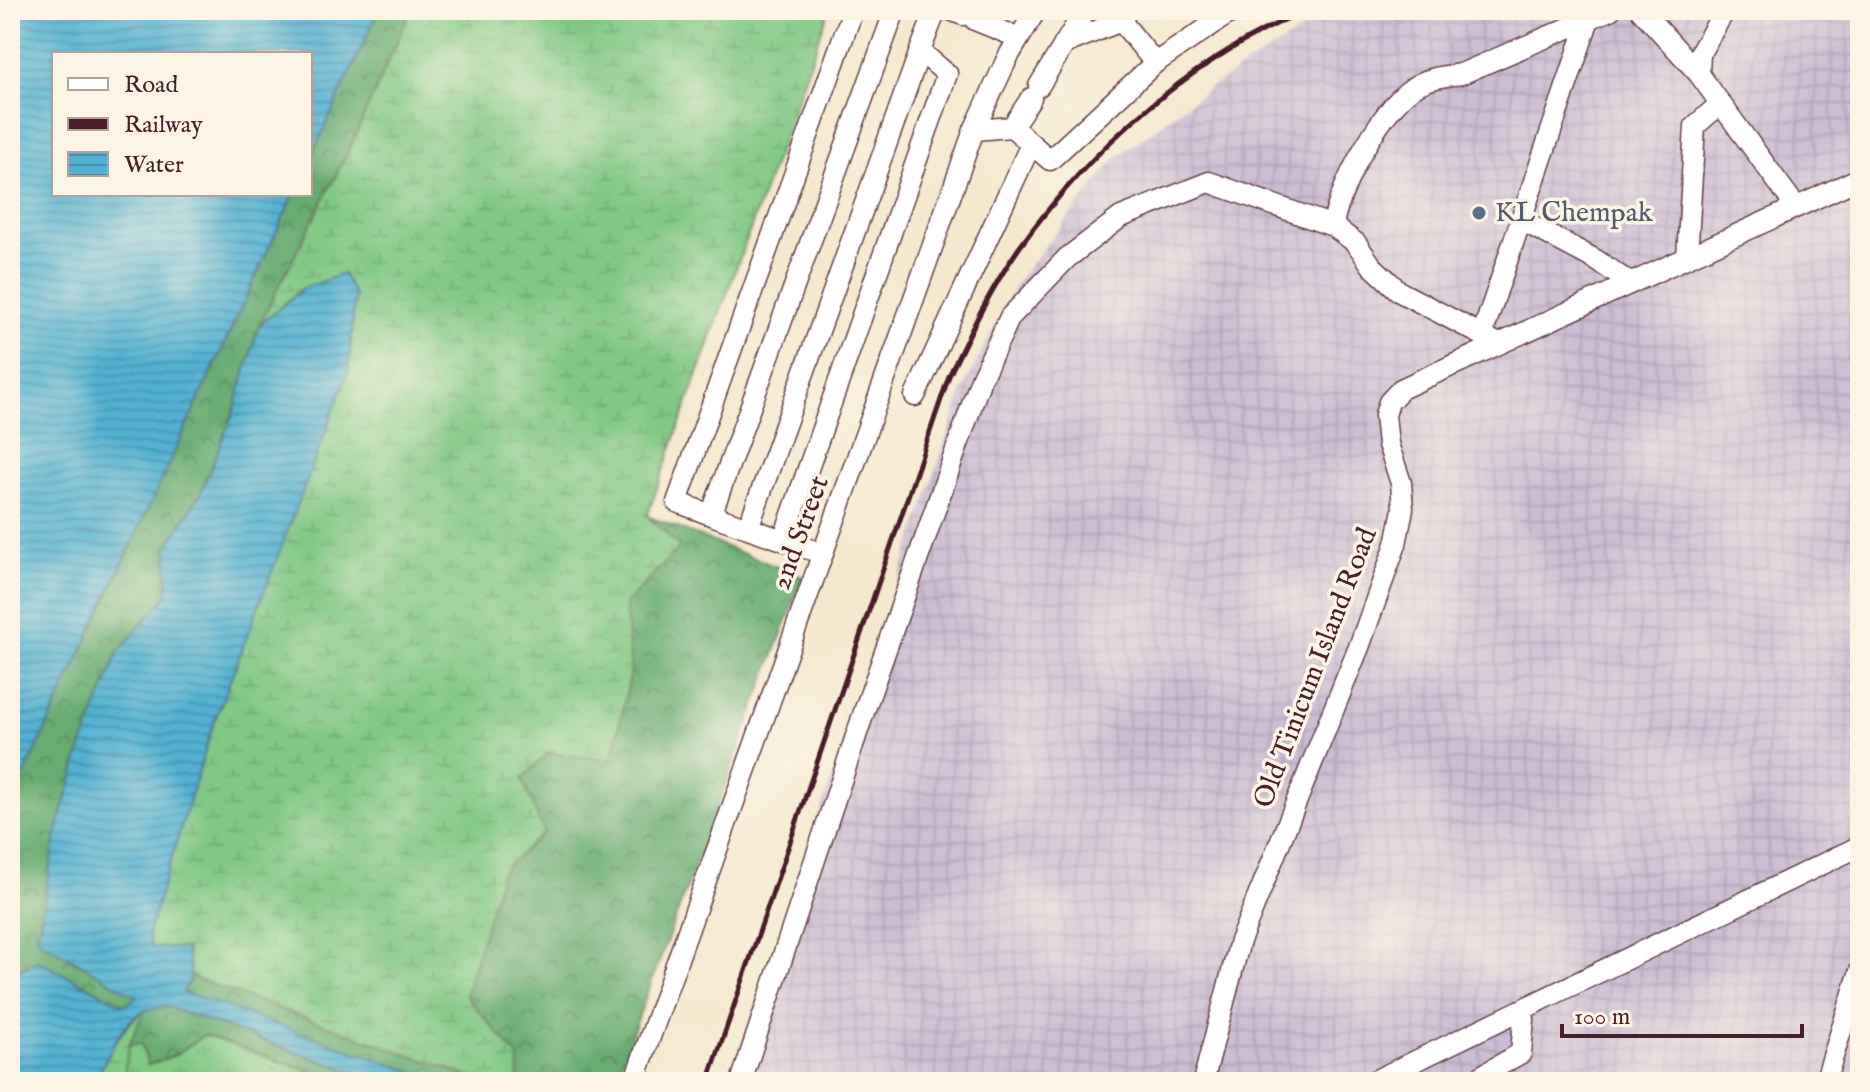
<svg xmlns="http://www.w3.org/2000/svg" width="1870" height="1092" font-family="'IM FELL English',serif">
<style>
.industrial{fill:url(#industrial-grid)}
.grass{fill:url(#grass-tufts);stroke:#657458;stroke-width:2}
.forest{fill:url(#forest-crowns);stroke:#59664e;stroke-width:2}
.wetland{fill:url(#wetland-marsh);stroke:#657458;stroke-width:2}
.water{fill:url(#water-rules);stroke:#4e687e;stroke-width:2}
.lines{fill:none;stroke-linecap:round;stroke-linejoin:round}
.minor-casing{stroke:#643d43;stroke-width:23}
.minor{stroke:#fff;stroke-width:20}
.rail{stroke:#4a1f2b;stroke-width:5}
.service-dot{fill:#5c6f8a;stroke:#fcf5e5;stroke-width:3}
.labels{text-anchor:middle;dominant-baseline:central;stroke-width:7;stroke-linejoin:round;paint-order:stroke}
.service-label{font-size:28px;fill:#4e5e75;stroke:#fcf5e5;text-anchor:start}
.street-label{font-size:28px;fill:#4a1f2b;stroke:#fcf5e5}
</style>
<defs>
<pattern id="industrial-grid" width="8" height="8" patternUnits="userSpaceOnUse" patternTransform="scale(2)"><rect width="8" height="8" fill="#ccbed4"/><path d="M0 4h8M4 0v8" fill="none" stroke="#b1a3b6"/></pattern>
<pattern id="grass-tufts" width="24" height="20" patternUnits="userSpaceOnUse" patternTransform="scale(2)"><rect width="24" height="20" fill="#80c884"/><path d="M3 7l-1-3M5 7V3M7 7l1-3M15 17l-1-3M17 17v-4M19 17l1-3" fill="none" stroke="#70ab72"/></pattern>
<pattern id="forest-crowns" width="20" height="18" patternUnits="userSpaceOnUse" patternTransform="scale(2)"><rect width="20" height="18" fill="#68ac72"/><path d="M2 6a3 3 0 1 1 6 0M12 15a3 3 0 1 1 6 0" fill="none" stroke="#588b5e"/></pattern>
<pattern id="wetland-marsh" width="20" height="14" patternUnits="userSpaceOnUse" patternTransform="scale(2)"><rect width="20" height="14" fill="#80c884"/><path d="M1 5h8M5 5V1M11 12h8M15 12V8" fill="none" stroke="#70ab72"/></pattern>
<pattern id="water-rules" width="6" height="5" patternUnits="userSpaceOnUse" patternTransform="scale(2)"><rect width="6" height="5" fill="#53b2d2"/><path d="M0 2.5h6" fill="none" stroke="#4790ab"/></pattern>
</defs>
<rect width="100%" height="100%" fill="#fcf5e5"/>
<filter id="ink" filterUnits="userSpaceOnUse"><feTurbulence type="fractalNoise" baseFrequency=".0125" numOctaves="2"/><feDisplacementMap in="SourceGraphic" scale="16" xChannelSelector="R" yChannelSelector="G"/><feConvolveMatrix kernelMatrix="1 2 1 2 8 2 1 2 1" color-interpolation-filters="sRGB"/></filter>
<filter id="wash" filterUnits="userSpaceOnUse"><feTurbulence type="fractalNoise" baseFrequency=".006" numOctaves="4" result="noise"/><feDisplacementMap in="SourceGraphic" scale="32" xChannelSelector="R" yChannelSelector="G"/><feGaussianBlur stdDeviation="1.8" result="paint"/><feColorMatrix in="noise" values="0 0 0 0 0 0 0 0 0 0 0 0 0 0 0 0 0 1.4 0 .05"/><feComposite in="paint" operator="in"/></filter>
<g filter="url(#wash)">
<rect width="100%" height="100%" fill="#f4e8ce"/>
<path class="industrial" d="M1350,10H1860V1082H729L963,389L1019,279L1117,157L1214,85L1315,22Z"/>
<path class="grass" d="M204,1035L341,1082H224L205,1076L202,1082H123L129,1045L141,1042L148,1065L175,1055Z"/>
<path class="forest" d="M379,10H411L350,148L259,325L234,411L200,495L167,547L168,594L119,651L82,746L57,830L137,997L124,1005L38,961L16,972L10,987V806L294,194H310V159Z
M647,516L803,577L614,1082H518L519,1058L465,995L502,871L544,832L522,779L547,753L612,760L631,671L625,604L680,547Z
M191,977L485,1082H442L182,992Z
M167,1007L382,1082H341L204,1035L175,1055L148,1065L141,1043L129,1045L144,1010Z"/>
<path class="wetland" d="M411,10H829L647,516L680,547L625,604L631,671L612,760L548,753L522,779L544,832L502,871L465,995L519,1058L518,1082H485L191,977L186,949L150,947L148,933L213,725L355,296L343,274L302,289L259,325L350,148Z
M144,1010L129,1045L123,1082H96C106,1055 121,1028 144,1010Z"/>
<path class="water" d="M10,10H379L310,159V54H54V194H294L10,806Z
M343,274L355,296L348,373L213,725L148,933L151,947L186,949L191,977L183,992L442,1082H382L167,1007C159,1008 149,1008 142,1012C121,1023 104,1061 96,1082H10V987L16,972L38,961L124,1005L137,997L37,939L57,830L82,746L119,651L168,594L167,547L200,495L234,411L259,325L302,289Z"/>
</g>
<g filter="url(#ink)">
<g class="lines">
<defs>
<path id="minor" d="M853,10L677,502L711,515L895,10
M950,10L963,15
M1641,10L1699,74L1796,207
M975,20L1019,38
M1121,21L1155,63
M1064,44L1121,21L1127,10
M920,51L947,74L783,540L748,528L920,51L936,10
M1699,74L1700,53L1725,10
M1039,86L1085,10
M1012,127L1050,160L1155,63L1234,10
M974,130L1012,127L1031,98
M1521,220L1596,260L1630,283
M1333,226C1338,188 1384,102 1419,84C1432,77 1447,76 1461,74L1610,10
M1687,257L1695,126L1713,110L1722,106
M1482,335L1589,19
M915,396L1031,144
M711,515L748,528
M783,540L823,554
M634,1082L974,130L1008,57L1036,10
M741,1082L865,709L981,379L1010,317L1067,258L1121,217L1209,182L1333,226L1356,243L1372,266L1400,292L1499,344
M1203,1082L1240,941L1359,647L1396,544L1403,509L1401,483L1388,444L1385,415L1389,402L1401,389L1860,178
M1372,1082L1860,846
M1479,1082L1483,1075L1521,1053L1524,1019L1521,1010
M1825,1082L1860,971"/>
</defs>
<use href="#minor" class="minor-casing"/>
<use href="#minor" class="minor"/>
<path class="rail" d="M708,1082L949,376C970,332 991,288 1019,248C1091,147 1192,58 1307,10"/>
</g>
</g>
<circle class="service-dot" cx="1479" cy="213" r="8"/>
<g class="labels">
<g class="service-label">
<text x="1495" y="213">KL Chempak</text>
</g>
<g class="street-label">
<text transform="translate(801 533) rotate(-70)">2nd Street</text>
<text transform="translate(1316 668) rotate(-69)">Old Tinicum Island Road</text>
</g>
</g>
<rect width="1870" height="1092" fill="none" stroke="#fcf5e5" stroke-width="40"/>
<rect x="52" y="52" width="260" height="144" fill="#fcf5e5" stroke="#b59f9b" stroke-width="2"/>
<rect x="68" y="78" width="40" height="12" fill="#ffffff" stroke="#b59f9b" stroke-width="2"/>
<text x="124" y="92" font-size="24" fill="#4a1f2b">Road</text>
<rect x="68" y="118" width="40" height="12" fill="#4a1f2b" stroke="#b59f9b" stroke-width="2"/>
<text x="124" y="132" font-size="24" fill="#4a1f2b">Railway</text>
<rect x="68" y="152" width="40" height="24" fill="url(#water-rules)" stroke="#b59f9b" stroke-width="2"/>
<text x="124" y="172" font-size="24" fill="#4a1f2b">Water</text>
<path d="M1562 1024v12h240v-12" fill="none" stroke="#4a1f2b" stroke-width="4"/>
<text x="1574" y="1024" font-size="24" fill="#4a1f2b" stroke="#fcf5e5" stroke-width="6" paint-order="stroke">100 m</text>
</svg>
